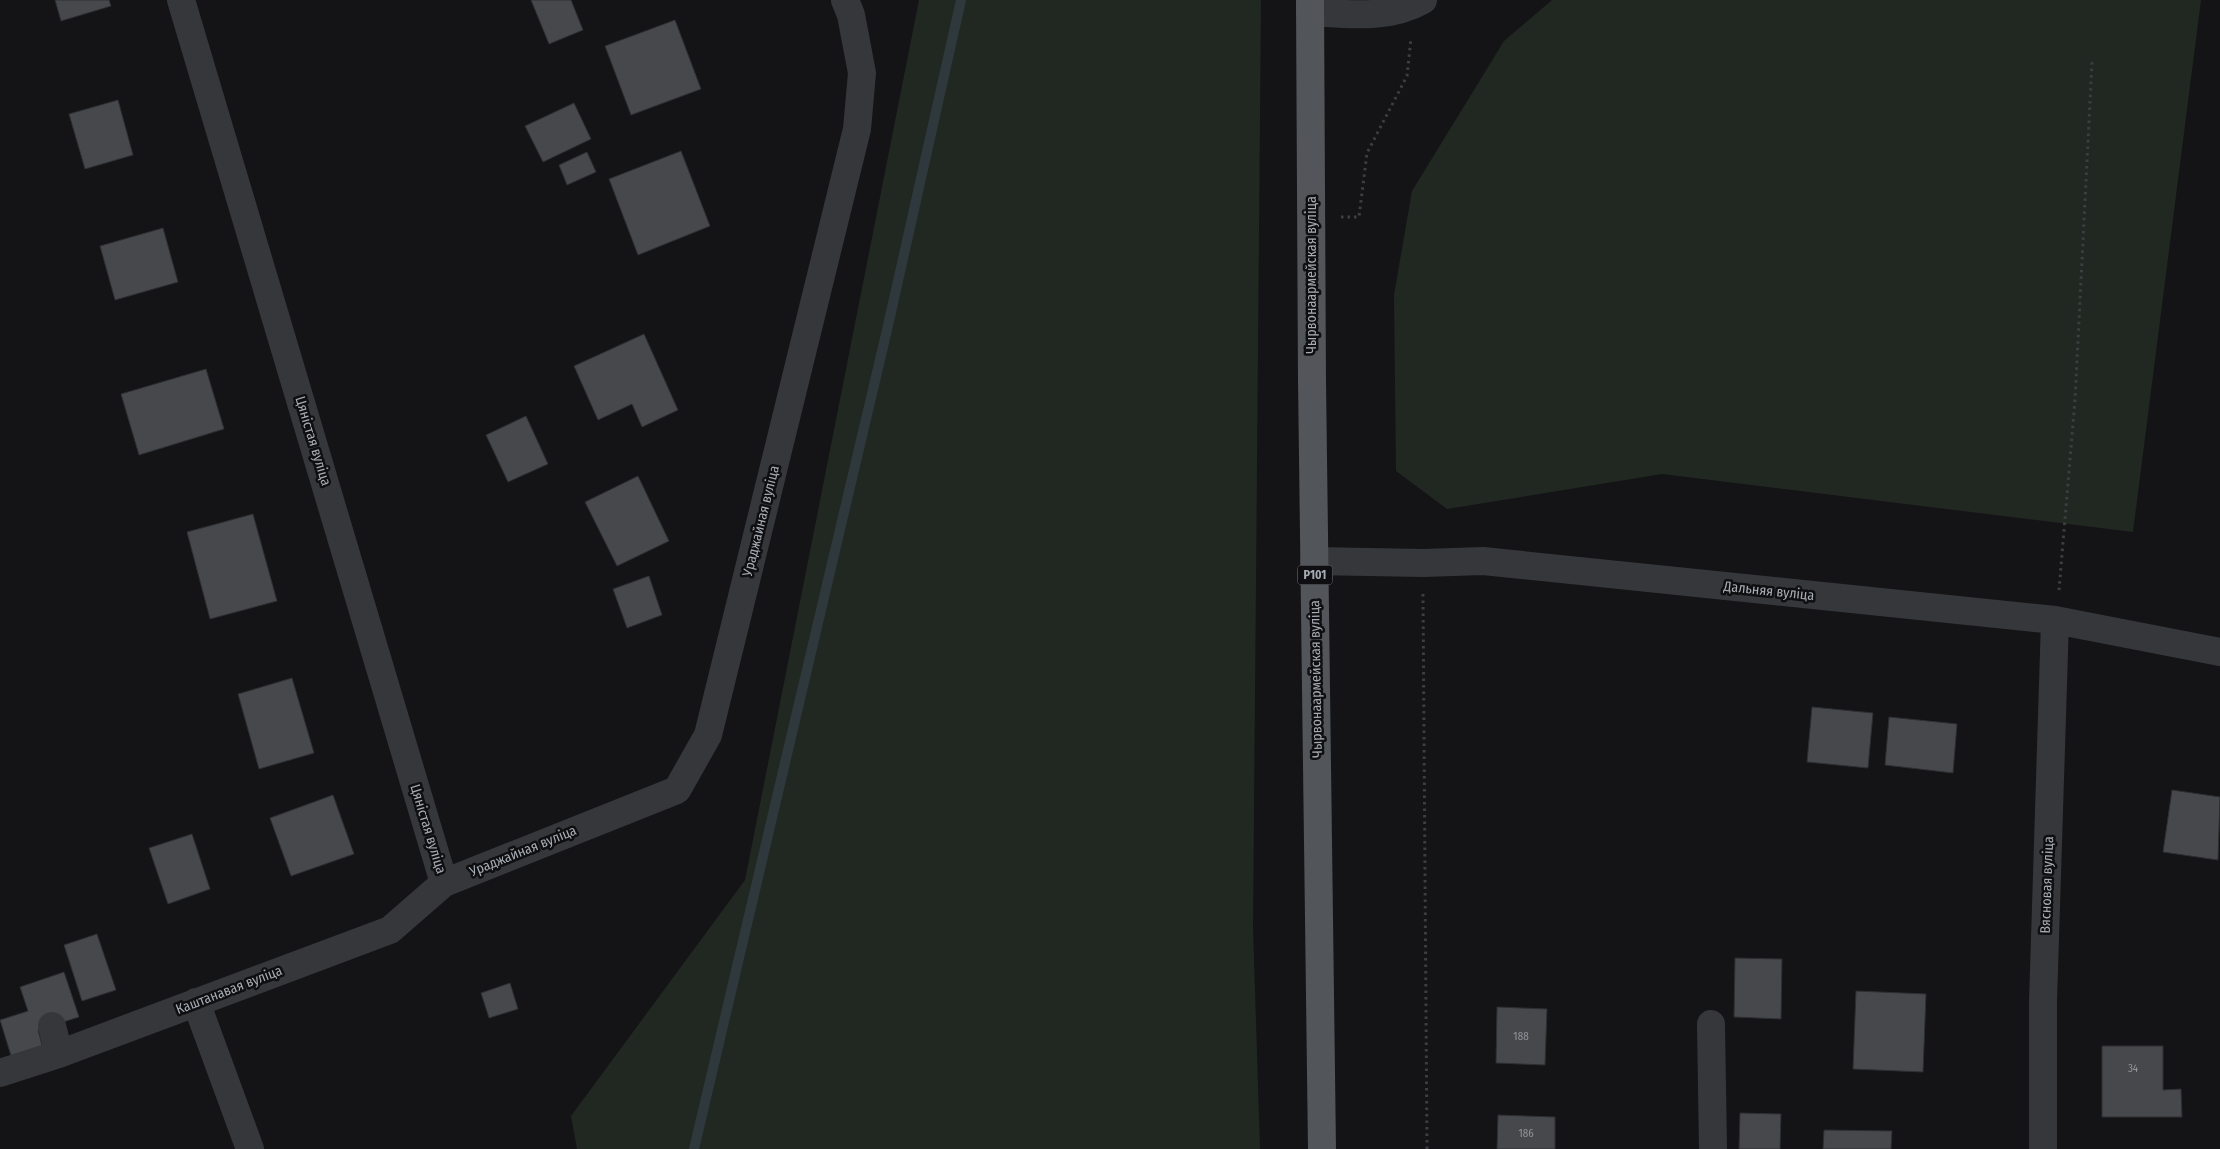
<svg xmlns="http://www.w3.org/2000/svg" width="2220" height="1149" font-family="'Fira Sans Condensed',sans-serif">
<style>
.green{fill:#212821}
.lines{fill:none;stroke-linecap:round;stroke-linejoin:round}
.stream{stroke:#2f393d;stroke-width:10}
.building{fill:#46484b;stroke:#2e2f32}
.path{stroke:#3c3e41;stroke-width:3;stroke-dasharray:2.5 4;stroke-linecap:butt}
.minor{stroke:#36373a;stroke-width:28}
.major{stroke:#525559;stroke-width:28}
.labels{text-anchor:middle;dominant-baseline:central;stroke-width:5;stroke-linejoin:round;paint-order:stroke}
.number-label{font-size:11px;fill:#8f949a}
.shield{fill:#0f0f11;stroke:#797e84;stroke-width:1}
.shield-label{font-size:12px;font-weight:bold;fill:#a7adb5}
.street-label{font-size:14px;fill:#a7adb5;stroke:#0f0f11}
</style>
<rect width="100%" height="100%" fill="#141416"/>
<path class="green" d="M919,0H1261L1253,927L1260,1149H577L571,1116L745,880Z
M1552,0H2201L2133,532L1662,474L1447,509L1396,471L1394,295L1412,191L1504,41Z"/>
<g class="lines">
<path class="stream" d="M694,1149L887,330L961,0"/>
</g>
<path class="building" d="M55,0H109L111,6L61,21Z
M531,0H571L583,30L549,44Z
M675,20L701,89L631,115L605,46Z
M118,100L133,155L85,169L69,114Z
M574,103L591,139L543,162L525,126Z
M681,151L710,226L638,255L609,179Z
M587,152L596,172L567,185L559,165Z
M163,228L178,282L115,300L100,246Z
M644,334L678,410L642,427L632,404L598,420L574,366Z
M206,369L224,429L139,455L121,394Z
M526,416L548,464L508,482L486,435Z
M638,476L669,541L617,566L585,502Z
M253,514L277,601L210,619L187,532Z
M649,576L662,615L627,628L613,589Z
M292,678L314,753L259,769L238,694Z
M1812,707L1873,713L1868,768L1807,762Z
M1889,717L1957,724L1953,773L1885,765Z
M2172,790L2220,797L2218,860L2163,852Z
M333,795L354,854L291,876L270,818Z
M192,834L210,889L168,904L149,848Z
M97,934L116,990L82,1001L64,945Z
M1735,958L1782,959L1781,1019L1734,1017Z
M64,972L79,1017L38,1030L43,1049L12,1059L0,1020L28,1011L20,987Z
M510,983L518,1009L489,1018L481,993Z
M1856,991L1926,994L1923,1072L1853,1069Z
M1497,1007L1547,1009L1545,1065L1496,1063Z
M2102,1046H2163V1090L2181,1089L2182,1117H2102Z
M1740,1113L1781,1114L1780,1149H1739Z
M1498,1115L1555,1117V1149H1497Z
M1824,1130L1892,1131L1891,1149H1823Z"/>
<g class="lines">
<path class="path" d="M1341,217H1359L1367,153L1407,76L1411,38
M2059,590L2075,400L2092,62
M1423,594L1427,1149"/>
<path class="minor" d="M181,0L444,883
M1310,12C1348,14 1388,20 1423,0
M1314,561L1423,563L1483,561L2055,620L2220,652
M196,1002L250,1149
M1711,1024L1713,1149
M52,1026L59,1054
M0,1073L59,1054L390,930L444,883L677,790L708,735L857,129L862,73L851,15L845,0
M2043,1149V1002L2055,620"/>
<path class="major" d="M1310,0L1312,381L1322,1149"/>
</g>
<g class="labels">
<g class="number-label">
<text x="1521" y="1036">188</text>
<text x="2133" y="1068">34</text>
<text x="1526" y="1133">186</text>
</g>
<rect class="shield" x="1297.5" y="565.5" width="35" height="19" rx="4"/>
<g class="shield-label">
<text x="1315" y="575">Р101</text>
</g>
<g class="street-label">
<text transform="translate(1311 275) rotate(-90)">Чырвонаармейская вуліца</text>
<text transform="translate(313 441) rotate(73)">Цяністая вуліца</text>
<text transform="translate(761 521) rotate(-76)">Ураджайная вуліца</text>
<text transform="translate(1769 591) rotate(6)">Дальняя вуліца</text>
<text transform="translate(1316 679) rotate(-91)">Чырвонаармейская вуліца</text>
<text transform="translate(428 829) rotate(73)">Цяністая вуліца</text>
<text transform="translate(523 851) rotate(-22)">Ураджайная вуліца</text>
<text transform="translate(2047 885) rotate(-88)">Вясновая вуліца</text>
<text transform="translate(229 990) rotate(-21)">Каштанавая вуліца</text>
</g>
</g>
</svg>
